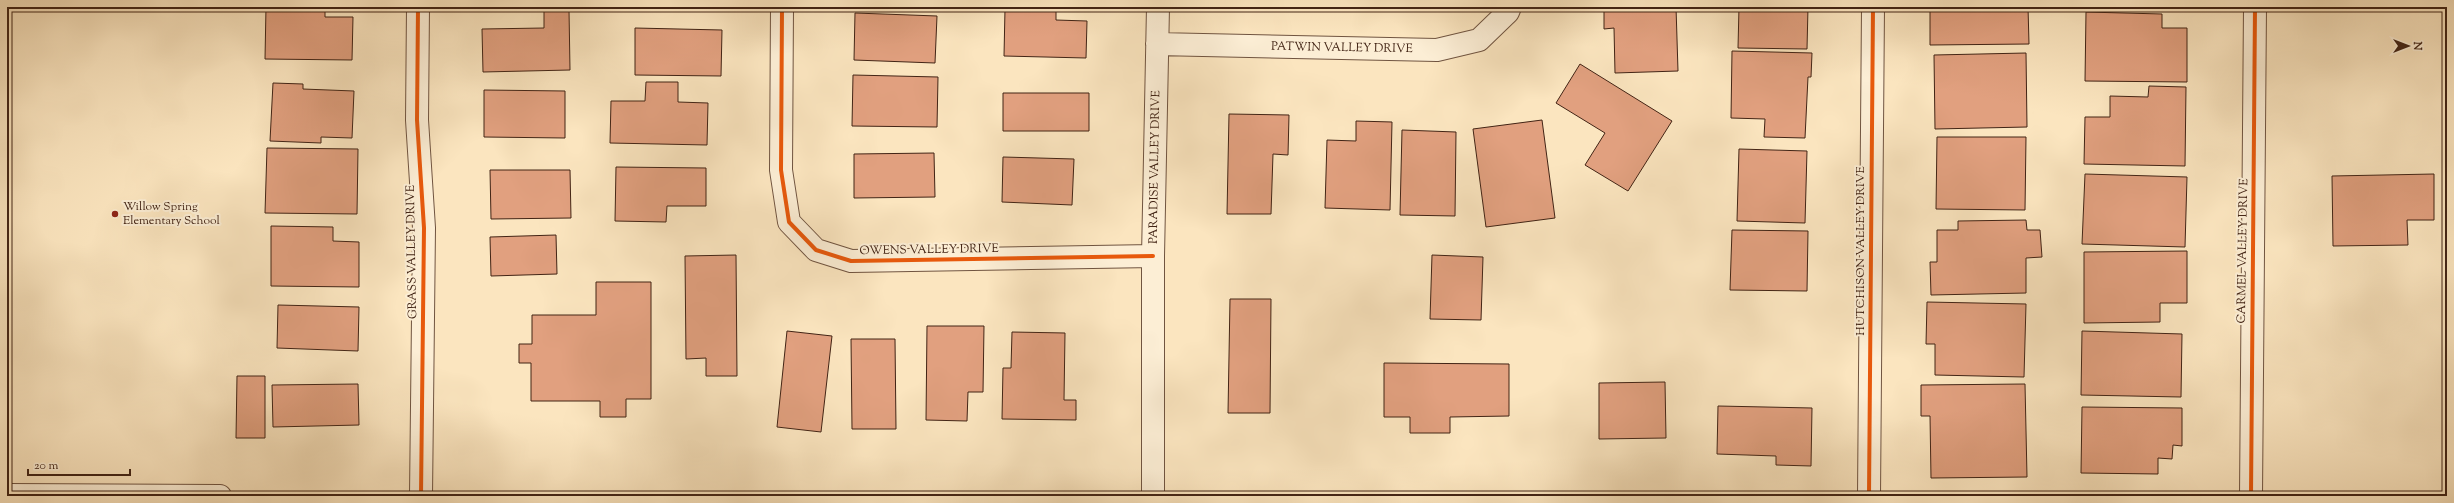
<svg xmlns="http://www.w3.org/2000/svg" width="2454" height="503" font-family="'Sorts Mill Goudy',serif">
<style>
.building{fill:#e1a07f;stroke:#422415}
.lines{fill:none;stroke-linecap:round;stroke-linejoin:round}
.minor-casing{stroke:#705440;stroke-width:24}
.minor{stroke:#fceed5;stroke-width:22}
.cycleway-casing{stroke:#fceed5;stroke-width:6}
.cycleway{stroke:#e8590c;stroke-width:4}
.poi-dot{fill:#8f2418;stroke:#fceed5;stroke-width:1.5}
.labels{text-anchor:middle;dominant-baseline:central;stroke-width:4;stroke-linejoin:round;paint-order:stroke}
.street-label{font-size:12px;fill:#422415;stroke:#fceed5}
.poi-label{font-size:12px;fill:#422415;stroke:#fceed5;text-anchor:start}
</style>
<rect width="100%" height="100%" fill="#fbe5bf"/>
<filter id="stains"><feTurbulence type="fractalNoise" baseFrequency=".005" numOctaves="4"/><feColorMatrix values="0 0 0 0 .2 0 0 0 0 .09 0 0 0 0 .02 0 0 0 .5 -.17"/></filter>
<radialGradient id="worn" r=".72"><stop offset=".6" stop-color="#630" stop-opacity="0"/><stop offset="1" stop-color="#630" stop-opacity=".3"/></radialGradient>
<path class="building" d="M266,7H325V17H353L352,60L265,59Z
M1604,7H1676L1678,71L1615,73L1614,28L1604,29Z
M1739,7H1808L1807,49L1738,48Z
M1930,7H2028L2029,44L1930,45Z
M2361,7H2427V8Z
M1005,9L1056,11V20L1087,21L1086,58L1004,56Z
M569,10L570,70L483,72L482,29L544,28V11Z
M2086,12L2162,14V28H2187V82L2085,81Z
M855,13L937,16L935,63L854,60Z
M635,28L722,30L721,76L635,75Z
M1732,51L1812,53L1811,77H1808L1805,138L1764,137L1765,119L1731,118Z
M2026,53L2027,127L1935,129L1934,55Z
M1580,64L1672,121L1628,191L1585,165L1605,133L1556,103Z
M853,75L938,77L937,127L852,126Z
M646,82H678V102L708,103L707,145L610,143L611,101H645Z
M273,83L303,84V89L354,91L352,138L321,137V143L270,141Z
M2149,86L2186,87L2185,166L2084,164L2085,117H2110V96L2148,97Z
M484,90L565,91V138L484,137Z
M1003,93H1089V131H1003Z
M1229,114L1289,115L1288,155L1273,154L1271,214H1227Z
M1542,120L1555,218L1486,227L1473,129Z
M1356,121L1392,122L1390,210L1325,208L1327,140L1356,141Z
M1402,130L1456,132L1455,216L1400,215Z
M1937,137H2026L2025,210L1936,209Z
M267,148L358,149L357,214L265,213Z
M1739,149L1807,151L1805,223L1737,221Z
M934,153L935,197L854,198V154Z
M1003,157L1074,159L1072,205L1002,202Z
M616,167L706,168V206H667L666,222L615,221Z
M490,170H570L571,218L491,219Z
M2085,174L2187,177L2185,247L2082,244Z
M2434,174V220H2407L2408,245L2333,246L2332,176Z
M2026,220L2027,230H2040L2042,257L2026,258V293L1931,295L1930,262H1937V230H1958V221Z
M271,226L333,227V241L359,242V287L271,286Z
M1732,230L1808,231L1807,291L1730,290Z
M556,235L557,274L491,276L490,237Z
M2187,251V303H2160V322L2084,323V252Z
M736,255L737,376H706V358L686,359L685,256Z
M1432,255L1483,257L1481,320L1430,319Z
M596,282H651V399H626V417H600V401H531V363H519V344H532V315H596Z
M1230,299H1271L1270,413H1228Z
M1927,302L2026,304L2024,377L1935,375V344H1926Z
M278,305L359,307L358,351L277,348Z
M927,326H984L983,392H968L967,421L926,420Z
M787,331L832,336L821,432L777,427Z
M2082,331L2182,334L2181,397L2081,395Z
M1012,332L1065,333L1064,400H1076V420L1002,419L1003,368H1011Z
M851,339H895L896,429H852Z
M1384,363L1509,364V416L1450,417V433H1410V417H1384Z
M237,376H265V438H236Z
M1665,382L1666,438L1599,439V383Z
M358,384L359,425L273,427L272,385Z
M2025,384L2027,477L1931,478L1930,416H1921V385Z
M1718,406L1812,408L1811,466L1776,465V456L1717,454Z
M2082,407L2182,408V446L2173,445L2172,459L2158,458V474L2081,473Z"/>
<g class="lines">
<defs>
<path id="minor" d="M418,7L417,120L424,228L421,496
M782,7L781,170L789,222L816,250L851,261L1153,256
M1157,44L1437,50L1479,40L1508,12L1510,7
M7,495L220,496
M1153,496V256L1158,7
M1869,496L1873,7
M2251,496L2255,7"/>
</defs>
<use href="#minor" class="minor-casing"/>
<use href="#minor" class="minor"/>
<defs>
<path id="cycleway" d="M418,7L417,120L424,228L421,496
M782,7L781,170L789,222L816,250L851,261L1153,256
M1869,496L1873,7
M2251,496L2255,7"/>
</defs>
<use href="#cycleway" class="cycleway-casing"/>
<use href="#cycleway" class="cycleway"/>
</g>
<circle class="poi-dot" cx="115" cy="214" r="4"/>
<g class="labels">
<g class="street-label">
<text transform="translate(1342 48) rotate(1)">PATWIN VALLEY DRIVE</text>
<text transform="translate(1155 167) rotate(-89)">PARADISE VALLEY DRIVE</text>
<text transform="translate(929 250) rotate(-1)">OWENS VALLEY DRIVE</text>
<text transform="translate(1861 251) rotate(-90)">HUTCHISON VALLEY DRIVE</text>
<text transform="translate(2243 251) rotate(-89)">CARMEL VALLEY DRIVE</text>
<text transform="translate(412 252) rotate(-91)">GRASS VALLEY DRIVE</text>
</g>
<g class="poi-label">
<text x="123" y="207">Willow Spring<tspan x="123" dy="14">Elementary School</tspan></text>
</g>
</g>
<rect width="2454" height="503" fill="none" stroke="#fbe5bf" stroke-width="24"/>
<rect x="8" y="8" width="2438" height="487" fill="none" stroke="#422415" stroke-width="2"/>
<rect x="12" y="12" width="2430" height="479" fill="none" stroke="#422415"/>
<g transform="translate(2408 46) rotate(90)" stroke="#fceed5" stroke-width="3" paint-order="stroke">
<path d="M0-3L7 15L0 10L-7 15Z" fill="#422415"/>
<text y="-6" font-size="11" font-weight="bold" text-anchor="middle" fill="#422415">N</text>
</g>
<path d="M28 469v6h102v-6" fill="none" stroke="#422415" stroke-width="2"/>
<text x="34" y="469" font-size="12" fill="#422415" stroke="#fceed5" stroke-width="3" paint-order="stroke">20 m</text>
<rect width="100%" height="100%" filter="url(#stains)"/>
<rect width="100%" height="100%" fill="url(#worn)"/>
</svg>
